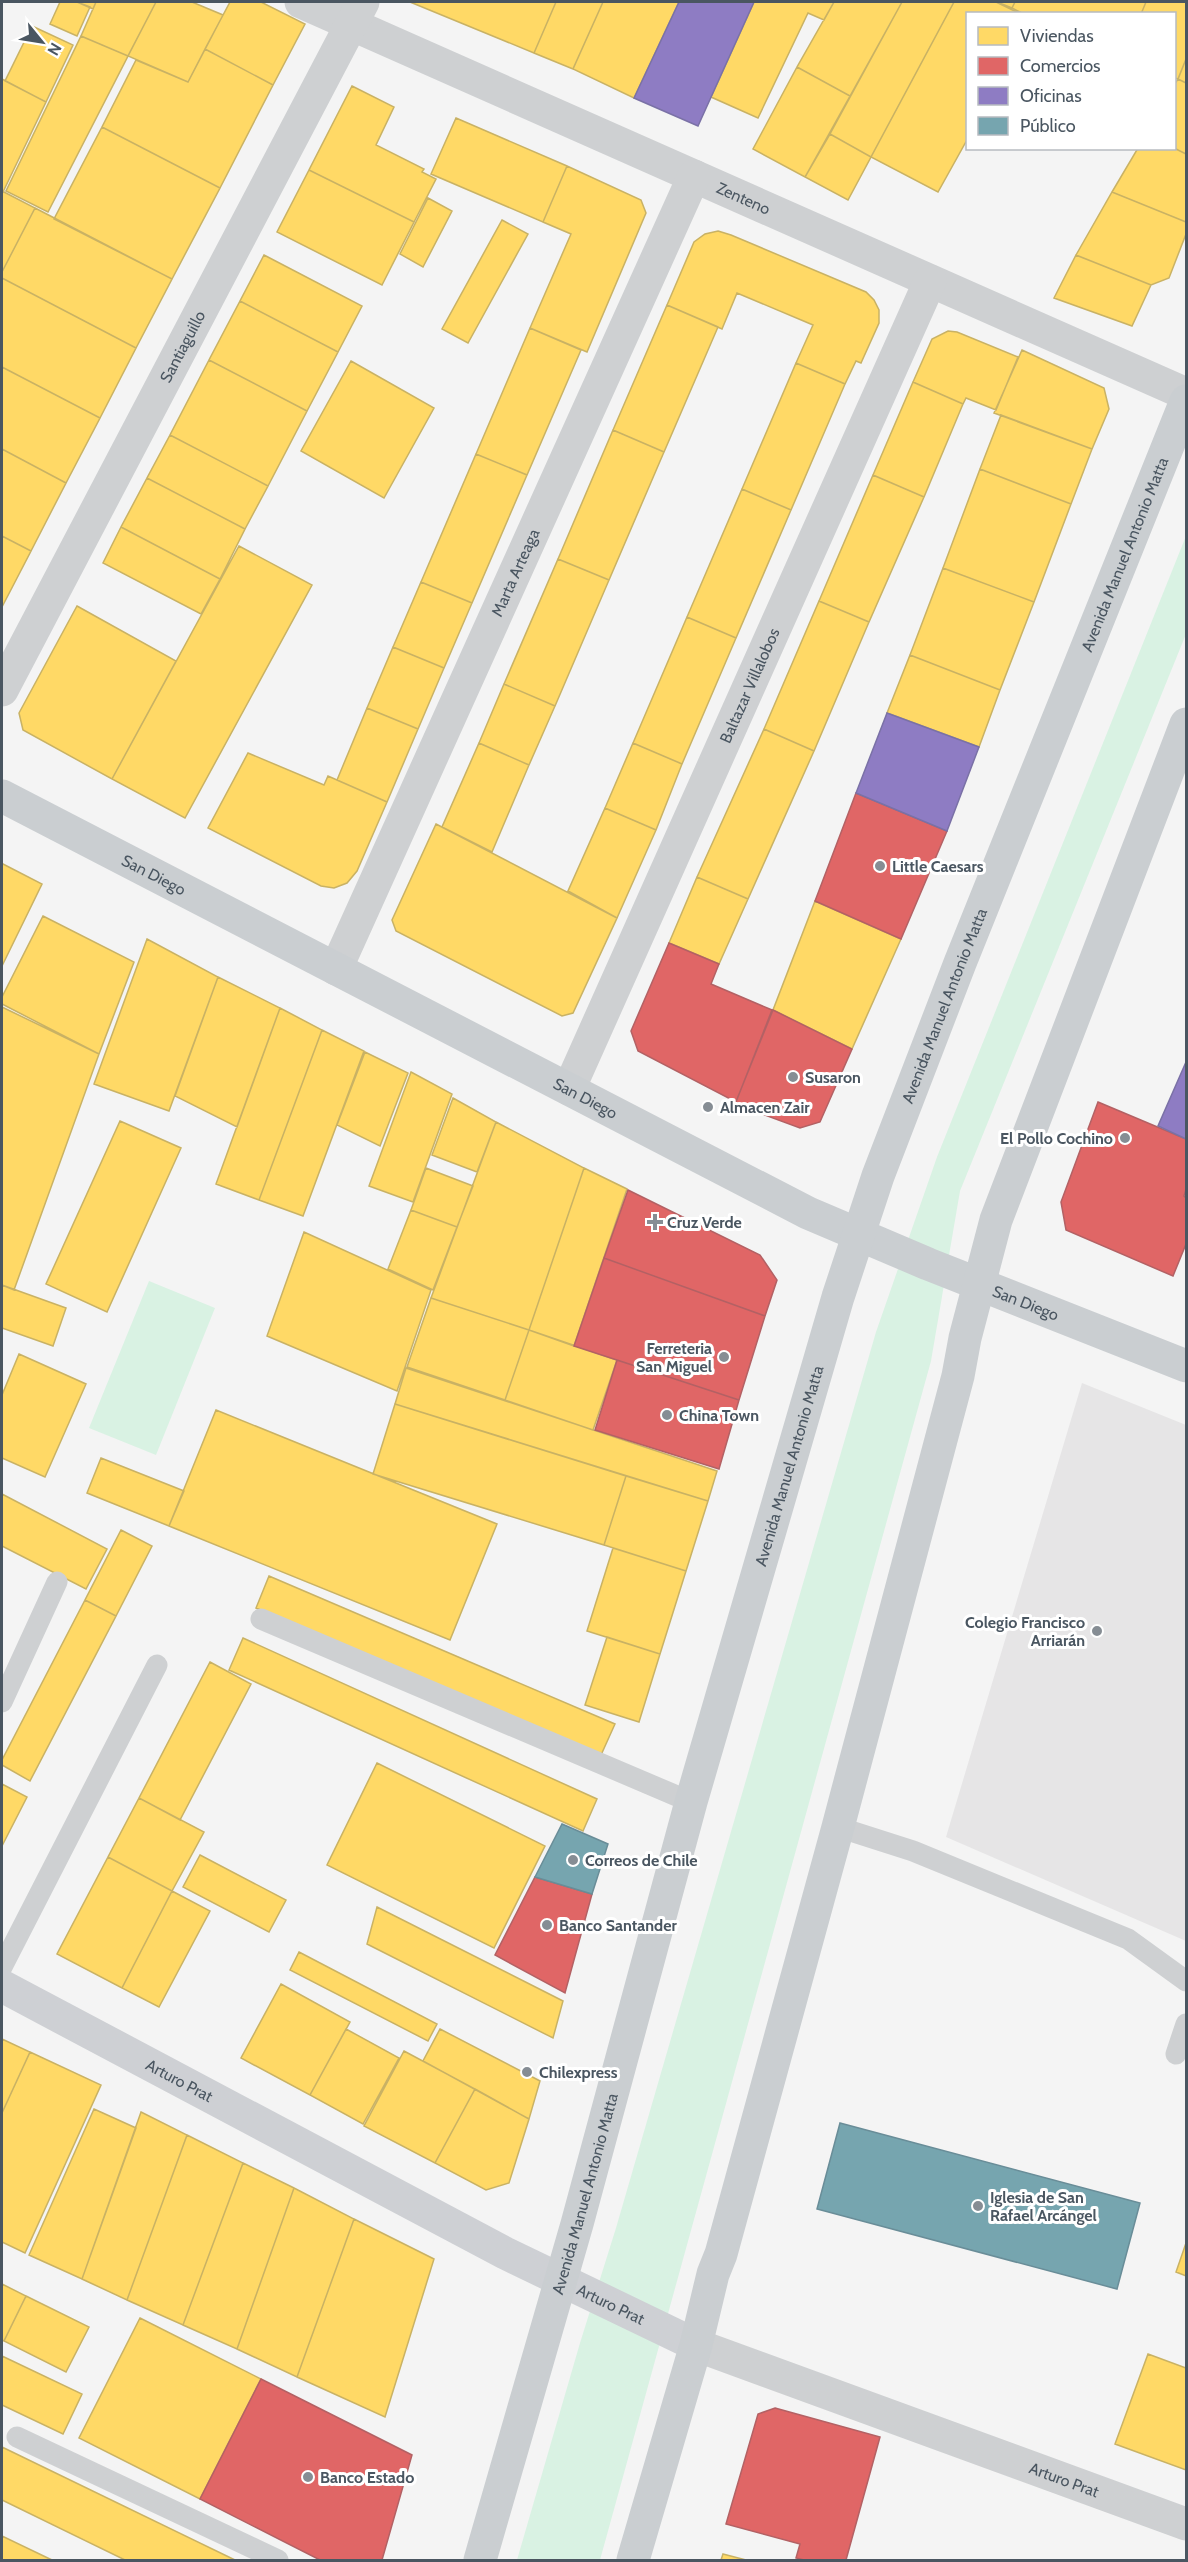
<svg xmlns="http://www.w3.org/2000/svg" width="1188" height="2562" font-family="Cabin,sans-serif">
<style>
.education{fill:#e6e5e6}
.green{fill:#d9f2e3}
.homes{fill:#ffd966;stroke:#c9b264;stroke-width:1.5}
.shops{fill:#e06666;stroke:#b36164;stroke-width:1.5}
.offices{fill:#8e7cc3;stroke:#7a71a6;stroke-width:1.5}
.public{fill:#76a5af;stroke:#698d98;stroke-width:1.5}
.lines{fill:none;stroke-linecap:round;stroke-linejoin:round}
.lane{stroke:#ced0d2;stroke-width:21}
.street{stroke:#ced0d2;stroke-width:33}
.secondary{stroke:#ced0d4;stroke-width:33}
.primary{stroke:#caced1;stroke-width:33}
.poi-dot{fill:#868d94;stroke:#fff;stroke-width:2}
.labels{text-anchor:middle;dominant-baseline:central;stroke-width:6;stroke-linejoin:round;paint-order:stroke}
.street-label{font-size:16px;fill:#4a5661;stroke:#fff}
.poi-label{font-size:16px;font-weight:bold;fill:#4a5661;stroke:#fff;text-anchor:start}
</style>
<rect width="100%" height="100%" fill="#f4f4f4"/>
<path class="education" d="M1082,1383L1186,1425V1941L946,1837Z"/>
<path class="green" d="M1186,536V634L960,1191L931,1361L600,2560H517L580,2343L616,2228L876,1332L937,1157Z
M149,1281L215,1308L156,1455L89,1428Z"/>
<path class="homes" d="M60,2H77L90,7L77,36L50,24Z
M77,2H96L93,9Z
M96,2H156L128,56L81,36Z
M156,2H192L223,15L188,82L128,56Z
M230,2H261L305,24L273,85L205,49Z
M410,2H556L534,53Z
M556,2H603L573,69L534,53Z
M603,2H679L634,98L573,69Z
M754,2H834L824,20L808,13L758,118L711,97Z
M834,2H902L850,96L797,67Z
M902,2H954L871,157L830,134Z
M954,2H996L1021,14H968V138L938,192L871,157Z
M997,2H1015L1012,8Z
M1015,2H1146L1141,14H1024L1012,8Z
M1146,2H1186V59L1178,79L1174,78V14H1141Z
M32,26L73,45L46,102L5,81Z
M81,36L128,56L48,212L6,191Z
M205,49L273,85L220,188L102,127L136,60L188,82Z
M1186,59V83L1178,79Z
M797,67L850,96L805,177L753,149Z
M2,79L46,102L3,192L2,191Z
M1178,79L1186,83V154L1174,148V85Z
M352,86L394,107L376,145L424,169L422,172L436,179L414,222L309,170Z
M456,118L567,166L543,222L431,174Z
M102,127L220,188L172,279L54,219Z
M830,134L871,157L848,200L805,177Z
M1138,148H1174L1186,154V222L1112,192Z
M567,166L641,200L646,213L587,352L530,328L571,234L543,222Z
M309,170L414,222L382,285L277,232Z
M2,191L35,208L2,272Z
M1112,192L1186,222V234L1169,278L1151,285L1076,255Z
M428,198L452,211L423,267L400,254Z
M35,208L172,279L136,348L2,278V272Z
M502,220L528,234L468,343L442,329Z
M718,231L731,235L866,292L874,300L879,310V323L861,363L856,361L845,384L796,363L813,325L737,293L722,329L667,305L694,242L705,234Z
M264,255L362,306L338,352L240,301Z
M1076,255L1151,285L1132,326L1054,298Z
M2,278L136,348L100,418L2,367Z
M240,301L338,352L307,411L209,360Z
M667,305L718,327L664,452L613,430Z
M530,328L581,350L527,475L476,454Z
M948,331L957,332L1018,357L996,410L966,398L963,404L913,382L932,339Z
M1022,350L1104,388L1109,409L1092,449L994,413Z
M209,360L307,411L268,486L170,435Z
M351,361L434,408L384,498L301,451Z
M796,363L845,384L791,510L742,489Z
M2,367L100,418L66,483L2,449Z
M913,382L963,404L924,497L873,475Z
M1001,415L1092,449L1071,504L980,469Z
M613,430L664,452L609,580L558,559Z
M170,435L268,486L245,529L147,478Z
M2,449L66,483L31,551L2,536Z
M476,454L527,475L472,603L421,582Z
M980,469L1071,504L1034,602L943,568Z
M873,475L924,497L869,622L819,601Z
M147,478L245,529L220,579L121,527Z
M742,489L791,510L736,638L687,617Z
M121,527L220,579L201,614L103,563Z
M2,536L31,551L2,607Z
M239,546L312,585L185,818L112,779Z
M558,559L609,580L555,706L504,684Z
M943,568L1034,602L1000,690L910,655Z
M421,582L472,603L444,668L393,647Z
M819,601L869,622L814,751L764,729Z
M77,606L176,661L112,779L23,730L19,713Z
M687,617L736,638L682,764L633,743Z
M393,647L444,668L418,729L367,708Z
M910,655L1000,690L979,747L887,713Z
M504,684L555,706L529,765L479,743Z
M367,708L418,729L387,802L337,780Z
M764,729L814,751L748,899L697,877Z
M479,743L529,765L492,852L442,827Z
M633,743L682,764L656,830L605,808Z
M248,753L324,785L328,776L387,802L357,871L347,883L334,888L321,886L208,828Z
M605,808L656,830L617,918L568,891Z
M436,824L617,918L573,1013L562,1016L396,931L392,920Z
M3,864L42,884L2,966V865Z
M697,877L748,899L719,964L669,943Z
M815,901L901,939L852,1049L773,1010Z
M43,916L134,962L99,1054L2,1004V997Z
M147,939L218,977L169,1111L94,1084Z
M218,977L280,1008L237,1127L175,1096Z
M2,1007L99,1054L14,1290L2,1285Z
M280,1008L322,1030L259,1200L216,1184Z
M322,1030L364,1051L303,1216L259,1200Z
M365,1052L408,1073L380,1146L337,1125Z
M411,1072L452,1094L413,1202L369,1186Z
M453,1098L496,1122L477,1172L432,1155Z
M120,1121L181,1148L107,1312L46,1284Z
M496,1122L584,1168L529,1330L431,1298Z
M426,1168L473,1186L457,1227L411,1210Z
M584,1168L627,1189L574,1346L529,1330Z
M411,1210L457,1227L433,1290L388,1269Z
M304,1232L431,1290L397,1391L267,1336Z
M2,1285L66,1308L53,1346L2,1328Z
M431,1298L529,1330L505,1400L407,1367Z
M529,1330L617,1360L593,1430L505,1400Z
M19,1354L86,1384L45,1477L2,1458V1395Z
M406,1368L717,1471L708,1501L395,1404Z
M395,1404L626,1476L604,1545L373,1474Z
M216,1410L497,1524L450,1640L169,1526Z
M101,1458L184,1491L169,1526L87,1493Z
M626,1476L708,1501L686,1571L604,1545Z
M2,1494L107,1549L86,1589L2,1546Z
M121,1530L152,1546L116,1616L85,1600Z
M613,1548L686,1571L660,1654L587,1631Z
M269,1576L615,1724L601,1755L256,1608Z
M85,1600L116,1616L30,1781L2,1765V1760Z
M607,1637L660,1654L639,1722L585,1705Z
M243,1638L597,1799L583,1831L229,1670Z
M210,1662L251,1684L180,1820L139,1798Z
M377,1763L545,1846L494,1948L327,1865Z
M2,1784L27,1797L2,1846Z
M139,1798L204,1832L172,1891L108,1857Z
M200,1855L286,1900L269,1932L183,1887Z
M108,1857L172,1891L122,1988L57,1954Z
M172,1891L210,1911L159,2007L122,1988Z
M377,1907L563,2001L553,2038L367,1944Z
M299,1952L437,2024L428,2041L290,1970Z
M281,1984L350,2022L310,2095L241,2058Z
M346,2029L399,2058L363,2124L310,2095Z
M440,2029L540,2081L529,2119L423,2061Z
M2,2039L30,2052L2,2113Z
M404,2051L475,2089L435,2163L364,2126Z
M30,2052L101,2085L25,2253L2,2242V2113Z
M475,2089L529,2119L509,2183L486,2190L435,2163Z
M94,2109L136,2128L82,2279L29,2255Z
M141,2112L187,2135L127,2300L82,2279Z
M187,2135L243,2163L183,2325L127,2300Z
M243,2163L294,2188L237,2349L183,2325Z
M294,2188L354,2219L297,2377L237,2349Z
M354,2219L434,2259L385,2417L297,2377Z
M1186,2243V2276L1176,2272Z
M2,2284L26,2296L4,2341L2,2340Z
M26,2296L89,2327L66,2372L4,2341Z
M140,2318L261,2379L200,2499L79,2438Z
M1148,2354L1186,2368V2470L1115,2444Z
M2,2356L82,2394L63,2434L2,2405Z
M2,2447L235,2560H125L2,2500Z
M2,2536L52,2560H2Z
M723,2554L746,2560H721Z"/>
<path class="shops" d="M856,793L947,831L901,939L815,901Z
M669,943L719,964L711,984L772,1010L736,1102L638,1051L631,1031Z
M773,1010L852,1049L820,1122L800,1128L735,1104Z
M1098,1102L1186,1139V1189L1184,1196L1186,1198V1244L1173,1276L1066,1230L1061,1202Z
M628,1190L760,1255L777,1280L765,1316L604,1258Z
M604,1258L765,1316L739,1400L574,1346Z
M617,1360L739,1400L719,1469L595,1430Z
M535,1877L592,1894L565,1993L495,1955Z
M261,2379L412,2455L382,2560H320L200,2499Z
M775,2408L880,2437L846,2560H804L796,2558L800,2544L726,2524L758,2414Z"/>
<path class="offices" d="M679,2H754L698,126L634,98Z
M887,713L979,747L947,831L856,793Z
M1186,1062V1139L1158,1126Z"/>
<path class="public" d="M562,1824L608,1844L592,1894L535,1877Z
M840,2123L1140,2203L1117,2289L817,2209Z"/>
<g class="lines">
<path class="lane" d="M261,1619L691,1802
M2,1702L57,1582
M838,1827L913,1851L1128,1939L1186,1981
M2,1967L157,1665
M1176,2054L1186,2024
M17,2437L278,2560"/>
<g class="street">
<path id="s1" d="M301,2L1186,394"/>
<path id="s2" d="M2,690L363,2"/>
<path id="s3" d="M336,969L694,176"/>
<path id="s4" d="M569,1089L930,281"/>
<path id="s5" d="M696,2345L1186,2524"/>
</g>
<path class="secondary" id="s6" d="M2,1986L505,2253L696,2345"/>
<g class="primary">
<path id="s7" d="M2,796L808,1213L928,1264L1186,1366"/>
<path id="s8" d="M480,2560L577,2224L691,1802L838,1297L878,1176L960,963L1186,401"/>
<path d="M633,2560L696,2345L713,2274L721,2254L838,1827L958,1376L965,1338L996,1220L1186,724"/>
</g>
</g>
<g class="poi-dot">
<circle cx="880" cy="866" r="6"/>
<circle cx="793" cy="1077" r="6"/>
<circle cx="708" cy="1107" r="6"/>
<circle cx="1125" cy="1138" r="6"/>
<path d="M652 1213h6v6h6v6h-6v6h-6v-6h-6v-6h6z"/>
<circle cx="724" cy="1357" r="6"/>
<circle cx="667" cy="1415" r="6"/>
<circle cx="1097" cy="1631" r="6"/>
<circle cx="573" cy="1860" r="6"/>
<circle cx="547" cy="1925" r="6"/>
<circle cx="527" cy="2072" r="6"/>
<circle cx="978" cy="2206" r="6"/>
<circle cx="308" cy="2477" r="6"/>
</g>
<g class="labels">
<g class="street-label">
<text stroke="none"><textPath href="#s1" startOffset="484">Zenteno</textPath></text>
<text stroke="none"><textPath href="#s2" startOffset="388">Santiaguillo</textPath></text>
<text stroke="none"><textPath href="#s8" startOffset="2109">Avenida Manuel Antonio Matta</textPath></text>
<text stroke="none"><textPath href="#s3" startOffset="435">Marta Arteaga</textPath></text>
<text stroke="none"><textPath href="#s4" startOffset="442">Baltazar Villalobos</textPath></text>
<text stroke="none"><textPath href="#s7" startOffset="171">San Diego</textPath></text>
<text stroke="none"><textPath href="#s8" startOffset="1623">Avenida Manuel Antonio Matta</textPath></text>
<text stroke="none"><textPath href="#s7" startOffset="657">San Diego</textPath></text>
<text stroke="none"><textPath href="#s7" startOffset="1143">San Diego</textPath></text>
<text stroke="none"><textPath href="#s8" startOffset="1137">Avenida Manuel Antonio Matta</textPath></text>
<text stroke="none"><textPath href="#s6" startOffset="201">Arturo Prat</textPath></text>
<text stroke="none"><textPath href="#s8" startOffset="381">Avenida Manuel Antonio Matta</textPath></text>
<text stroke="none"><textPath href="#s6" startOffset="687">Arturo Prat</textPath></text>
<text stroke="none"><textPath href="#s5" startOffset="392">Arturo Prat</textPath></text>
</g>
<g class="poi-label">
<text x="892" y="866">Little Caesars</text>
<text x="805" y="1077">Susaron</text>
<text x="720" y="1107">Almacen Zair</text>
<text x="1113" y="1138" text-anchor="end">El Pollo Cochino</text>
<text x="667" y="1222">Cruz Verde</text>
<text x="712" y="1348" text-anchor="end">Ferreteria<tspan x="712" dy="18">San Miguel</tspan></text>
<text x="679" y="1415">China Town</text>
<text x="1085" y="1622" text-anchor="end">Colegio Francisco<tspan x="1085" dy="18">Arriarán</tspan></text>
<text x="585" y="1860">Correos de Chile</text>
<text x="559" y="1925">Banco Santander</text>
<text x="539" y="2072">Chilexpress</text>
<text x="990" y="2197">Iglesia de San<tspan x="990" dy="18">Rafael Arcángel</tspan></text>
<text x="320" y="2477">Banco Estado</text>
</g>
</g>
<rect width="1188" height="2562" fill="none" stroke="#4a5661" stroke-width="6"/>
<rect x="966" y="12" width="210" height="138" fill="#ffffff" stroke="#b7bbc0" stroke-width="1.5"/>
<rect x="978" y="27" width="30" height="18" fill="#ffd966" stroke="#b7bbc0" stroke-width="1.5"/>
<text x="1020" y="42" font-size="18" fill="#4a5661">Viviendas</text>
<rect x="978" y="57" width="30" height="18" fill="#e06666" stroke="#b7bbc0" stroke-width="1.5"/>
<text x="1020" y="72" font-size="18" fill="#4a5661">Comercios</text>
<rect x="978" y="87" width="30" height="18" fill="#8e7cc3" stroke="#b7bbc0" stroke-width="1.5"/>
<text x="1020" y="102" font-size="18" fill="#4a5661">Oficinas</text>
<rect x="978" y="117" width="30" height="18" fill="#76a5af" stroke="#b7bbc0" stroke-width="1.5"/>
<text x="1020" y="132" font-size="18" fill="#4a5661">Público</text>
<g transform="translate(42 42) rotate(120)" stroke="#ffffff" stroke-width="4.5" paint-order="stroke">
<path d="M0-4.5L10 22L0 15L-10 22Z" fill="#4a5661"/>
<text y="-9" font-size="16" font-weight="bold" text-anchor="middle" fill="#4a5661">N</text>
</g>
</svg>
